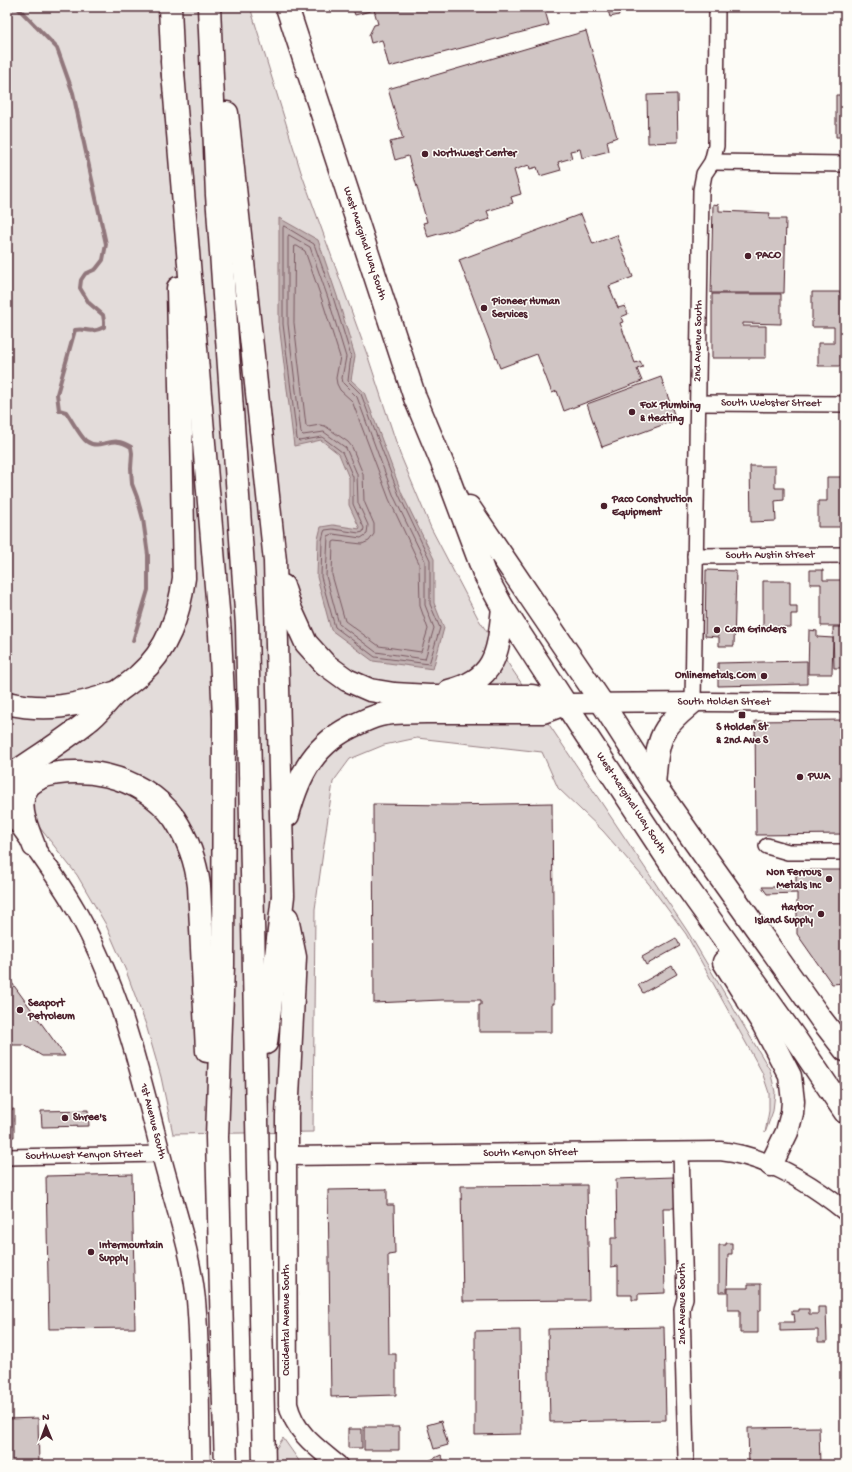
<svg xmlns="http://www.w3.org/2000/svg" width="852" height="1472" font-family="'Gochi Hand',sans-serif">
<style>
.green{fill:#e3dcda;stroke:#967e82}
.water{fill:#c0b1b1;stroke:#91777b}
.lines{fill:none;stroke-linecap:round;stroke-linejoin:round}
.shore{stroke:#795961;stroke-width:1}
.stream{stroke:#91777b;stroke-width:4}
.building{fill:#d0c5c4;stroke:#4a1f2b}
.minor-casing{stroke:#4a1f2b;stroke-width:18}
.tertiary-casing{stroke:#4a1f2b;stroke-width:21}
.trunk-casing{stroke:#4a1f2b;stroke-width:25}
.motorway-casing{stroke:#4a1f2b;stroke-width:25}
.minor{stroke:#fdfcf7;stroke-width:15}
.tertiary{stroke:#fdfcf7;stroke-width:18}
.trunk{stroke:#fdfcf7;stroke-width:22}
.motorway{stroke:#fdfcf7;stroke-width:22}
.poi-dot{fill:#4a1f2b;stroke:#fdfcf7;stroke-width:1.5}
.labels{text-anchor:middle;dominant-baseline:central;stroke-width:3;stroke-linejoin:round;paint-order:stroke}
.poi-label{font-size:11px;font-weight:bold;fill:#4a1f2b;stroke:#fdfcf7;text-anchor:start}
.street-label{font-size:11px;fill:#4a1f2b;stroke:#fdfcf7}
</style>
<rect width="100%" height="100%" fill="#fdfcf7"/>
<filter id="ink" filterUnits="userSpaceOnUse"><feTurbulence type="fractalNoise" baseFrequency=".025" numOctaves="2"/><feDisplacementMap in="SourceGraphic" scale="8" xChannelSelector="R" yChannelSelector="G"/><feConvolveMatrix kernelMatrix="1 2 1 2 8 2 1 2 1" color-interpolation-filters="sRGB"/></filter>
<g filter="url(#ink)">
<path class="green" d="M7,7H250L301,172L368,357L400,454L431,528L479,620L688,932L770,1070L775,1092L773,1111L765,1133L769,1111V1093L762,1072L686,934L649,884L603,831L558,788L542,752L417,738L384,745L350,759L333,782L315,909L313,1132L173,1134L161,1077L146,1025L126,971L105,923L77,875L7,786Z
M283,1438L302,1465H265Z"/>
<path class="water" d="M279,218L318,240L337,296L355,356L351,380L364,392L402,494L434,559V603L444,628L433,669L373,661L331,630L317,577L318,539L321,527L333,525L360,529L349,505V478L339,454L321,440L294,446L279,324Z"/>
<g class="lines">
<path class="shore" d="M284,226L314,244L333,297L351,356L348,381L361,394L399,495L430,560V604L440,628L429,664L375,657L335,627L321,577L322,540L324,532L325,530L333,529L359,533L363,532L364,528L353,504V477L342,452L322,437L299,441L297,439L283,324V228Z
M289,235L310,247L328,298L346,357L342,378L343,383L357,397L394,497L425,561V605L434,628L425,659L376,652L339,624L326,576L328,536L333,534L361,538L367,534L368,525L358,503L357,474L346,448L324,432L303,435L301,433L288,324V237Z
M295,246H297L305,251L322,300L340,357L336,378L337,384L340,390L352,401L389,499L419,563L420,606L428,629L421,652L379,646L345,621L332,575L333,542L335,541L362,544L369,541L374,534V524L364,501L363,474L352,447L348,442L325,426L320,425L308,427L306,426L294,323Z"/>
<path class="stream" d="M17,7L57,48L73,93L106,244L103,260L96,269L85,274L81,280L80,288L89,303L103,315L104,321V327C89,335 86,327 75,330L57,394L59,410L66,412C71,419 80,436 86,441C102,452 111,433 131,447L132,453L131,468L132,484L137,497L143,519L148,555V590L133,641"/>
</g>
<path class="building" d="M352,7H544L549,25L389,67L382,40L371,43L369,35L374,25L378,24L374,10L355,15Z
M607,7H617L619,15L610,17Z
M586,31L617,137L607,141L609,151L582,158L580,149L570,151L572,158L558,162L561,170L540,176L537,167L530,169L529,165L514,170L521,194L511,197L513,203L487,211L490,219L428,237L423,223L427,222L408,156L395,160L390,142L403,139L388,89Z
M677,94L678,142L648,143L647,95Z
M836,95H845V137H836Z
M713,204L719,205V211L770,213L769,219H786L784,293H711Z
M581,214L593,244L617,235L633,277L609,286L618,308L625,306L628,314L621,317L623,322L620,323L635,363L640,361L643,367L637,369L642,381L564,411L557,391L552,393L537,354L500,368L459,260Z
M812,292H845L844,366H818V343H834V327H812Z
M712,294H781V324L743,323V326H766V358H712Z
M661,377L676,420L602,447L587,404Z
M750,466H775V488H784V500L775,501L776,521L751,522Z
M827,477H845V527H818V501H827Z
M706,570L736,571L734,646H719V637L705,636Z
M810,570H823V580H845V626H821V584H810Z
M763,581H790V606H797V614H791V627H763Z
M833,627H845V668H834Z
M809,630L817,631V637L833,638L832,674H808Z
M807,661V684L718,686V663Z
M845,720V834L756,835L755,721Z
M552,803L554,1004H552V1032H479V1005H481V1000H442L374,1003L373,804L451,805Z
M796,870H845V983L832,984L797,934V893L767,894L762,887H796Z
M676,938L680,946L646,965L642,957Z
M672,966L677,974L643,993L638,985Z
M7,976L65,1056H42L24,1045H7Z
M14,1109V1137H7V1110Z
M88,1110L89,1126L42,1127L41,1111Z
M132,1174L135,1328L49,1329L46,1176Z
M674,1177L675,1208H663L665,1293L638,1294V1300H632V1295H618V1266L611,1267V1238H617L616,1179Z
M587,1185L589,1300L463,1301L461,1186Z
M387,1189V1205H394L395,1254L388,1255L389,1354H396V1395L331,1397L328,1190Z
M726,1243H732V1254H728L727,1292H719V1245H726Z
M748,1284H761V1311H758V1333H740V1310H728V1288H748Z
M818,1307H826L827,1342H818V1330L780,1331V1322H795L794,1314L792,1315V1311H799V1309H809V1314H818Z
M664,1327L666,1420L550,1422L548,1329Z
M520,1330L521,1434L475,1435V1331Z
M38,1418L39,1465H7V1419Z
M441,1421L448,1445L434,1449L427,1425Z
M364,1427H399V1450H364Z
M819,1427L820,1465H749L748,1428Z
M348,1429H362V1448H348Z
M441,1455L446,1465H420Z"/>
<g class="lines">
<defs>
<g id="minor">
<path d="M712,162L845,164"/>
<path id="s1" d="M698,403L845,404"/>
<path id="s2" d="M695,556L845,555"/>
<path id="s3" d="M693,702L701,190L704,174L712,162L716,146L717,7"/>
<path d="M767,846L788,852H845"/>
<path d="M681,1151L685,1298L682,1309L686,1457"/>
<path id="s4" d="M7,1157L161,1154"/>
</g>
<g id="tertiary">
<path id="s5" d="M565,703L708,702L845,703"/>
<path id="s6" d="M7,809C31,842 56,875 76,910C121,989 139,1068 161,1154C173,1202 191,1250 196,1300C201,1355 199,1410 201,1465"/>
<path id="s7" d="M338,1465C316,1447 295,1433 288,1404L287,1156L720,1151C767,1156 809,1182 845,1211"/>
</g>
<g id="trunk">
<path id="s8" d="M287,7L415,398L448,477L484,573L503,608L565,703"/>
<path d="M469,507L602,703"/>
</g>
<g id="motorway">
<path d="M170,7L173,76"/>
<path d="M209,7L217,195L247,625L264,1465"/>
<path d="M172,61L220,634L224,718L223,965L217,1137L223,1374L226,1465"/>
<path d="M227,113L275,561L283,896L266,1043"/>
<path d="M283,586L291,610L306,643L325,664L347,680L370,690L394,694L429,696H532L565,703"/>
<path d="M449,691C498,679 498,650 503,608"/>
<path d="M7,703C46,712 77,706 114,693"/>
<path id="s9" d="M565,703L679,876L795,1038L845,1112"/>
<path d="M602,703L654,784L694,841L821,1019L845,1050"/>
<path d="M7,778C34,759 62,742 87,722C98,714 106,703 115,694C123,687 132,682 139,675C168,650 179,615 184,578L178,288"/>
<path d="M654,784C656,766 656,744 666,729C673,718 684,710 693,702"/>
<path d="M7,795C14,791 20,785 28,782C75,760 143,775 174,818C188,839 196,861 199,886L207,1051"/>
<path d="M288,815C299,773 316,742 357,724C366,720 375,715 385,714C405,711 426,712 446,712C478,712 511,712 543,712L562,705"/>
<path d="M34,846C28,829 15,805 28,787C30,784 35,781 38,779"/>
<path d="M724,962L763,1024L790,1076L793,1101L792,1113L787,1132L771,1165"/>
<path d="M287,1156V1116L295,957L287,918"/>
</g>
</defs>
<use href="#minor" class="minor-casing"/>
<use href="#tertiary" class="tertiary-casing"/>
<use href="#trunk" class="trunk-casing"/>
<use href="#motorway" class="motorway-casing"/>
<use href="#minor" class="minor"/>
<use href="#tertiary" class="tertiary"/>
<use href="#trunk" class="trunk"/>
<use href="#motorway" class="motorway"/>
</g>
</g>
<g class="poi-dot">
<circle cx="425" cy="154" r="4"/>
<circle cx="748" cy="256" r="4"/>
<circle cx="484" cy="308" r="4"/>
<circle cx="632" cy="412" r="4"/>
<circle cx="604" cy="506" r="4"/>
<circle cx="717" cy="630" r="4"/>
<circle cx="764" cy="676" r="4"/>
<rect x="738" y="711" width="8" height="8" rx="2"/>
<circle cx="800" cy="777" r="4"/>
<circle cx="829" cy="879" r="4"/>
<circle cx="821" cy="914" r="4"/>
<circle cx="20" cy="1010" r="4"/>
<circle cx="65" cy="1118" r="4"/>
<circle cx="91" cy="1252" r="4"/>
</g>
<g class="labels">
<g class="poi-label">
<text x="433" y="154">Northwest Center</text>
<text x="756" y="256">PACO</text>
<text x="492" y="302">Pioneer Human<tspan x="492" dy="13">Services</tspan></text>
<text x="640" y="406">Fox Plumbing<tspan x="640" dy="13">&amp; Heating</tspan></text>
<text x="612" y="500">Paco Construction<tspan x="612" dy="13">Equipment</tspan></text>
<text x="725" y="630">Cam Grinders</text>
<text x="756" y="676" text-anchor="end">Onlinemetals.Com</text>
<text x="742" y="728" text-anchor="middle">S Holden St<tspan x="742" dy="13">&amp; 2nd Ave S</tspan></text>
<text x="808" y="777">PWA</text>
<text x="821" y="873" text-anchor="end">Non Ferrous<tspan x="821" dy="13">Metals Inc</tspan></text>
<text x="813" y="908" text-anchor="end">Harbor<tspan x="813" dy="13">Island Supply</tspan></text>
<text x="28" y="1004">Seaport<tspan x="28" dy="13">Petroleum</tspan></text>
<text x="73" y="1118">Shree's</text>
<text x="99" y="1246">Intermountain<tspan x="99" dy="13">Supply</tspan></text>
</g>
<g class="street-label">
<text stroke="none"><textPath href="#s8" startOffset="249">West Marginal Way South</textPath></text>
<text stroke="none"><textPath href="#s3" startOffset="361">2nd Avenue South</textPath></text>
<text stroke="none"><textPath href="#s1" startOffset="73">South Webster Street</textPath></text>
<text stroke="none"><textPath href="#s2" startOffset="75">South Austin Street</textPath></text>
<text stroke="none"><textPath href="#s5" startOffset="159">South Holden Street</textPath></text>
<text stroke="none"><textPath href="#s9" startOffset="120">West Marginal Way South</textPath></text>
<text stroke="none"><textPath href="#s6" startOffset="348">1st Avenue South</textPath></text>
<text stroke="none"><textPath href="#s7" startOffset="572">South Kenyon Street</textPath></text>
<text stroke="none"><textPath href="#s4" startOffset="77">Southwest Kenyon Street</textPath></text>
<text transform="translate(683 1304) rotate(-90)">2nd Avenue South</text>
<text transform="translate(287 1320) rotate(-90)">Occidental Avenue South</text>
</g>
</g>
<rect width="852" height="1472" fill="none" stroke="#fdfcf7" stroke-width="24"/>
<rect x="12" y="12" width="828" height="1448" fill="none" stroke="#4a1f2b" stroke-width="1.5" filter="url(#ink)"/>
<g transform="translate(46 1426) rotate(359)" stroke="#fdfcf7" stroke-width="3" paint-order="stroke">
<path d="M0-3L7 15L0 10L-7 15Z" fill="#4a1f2b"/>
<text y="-6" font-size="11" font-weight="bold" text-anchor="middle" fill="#4a1f2b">N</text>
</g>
</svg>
